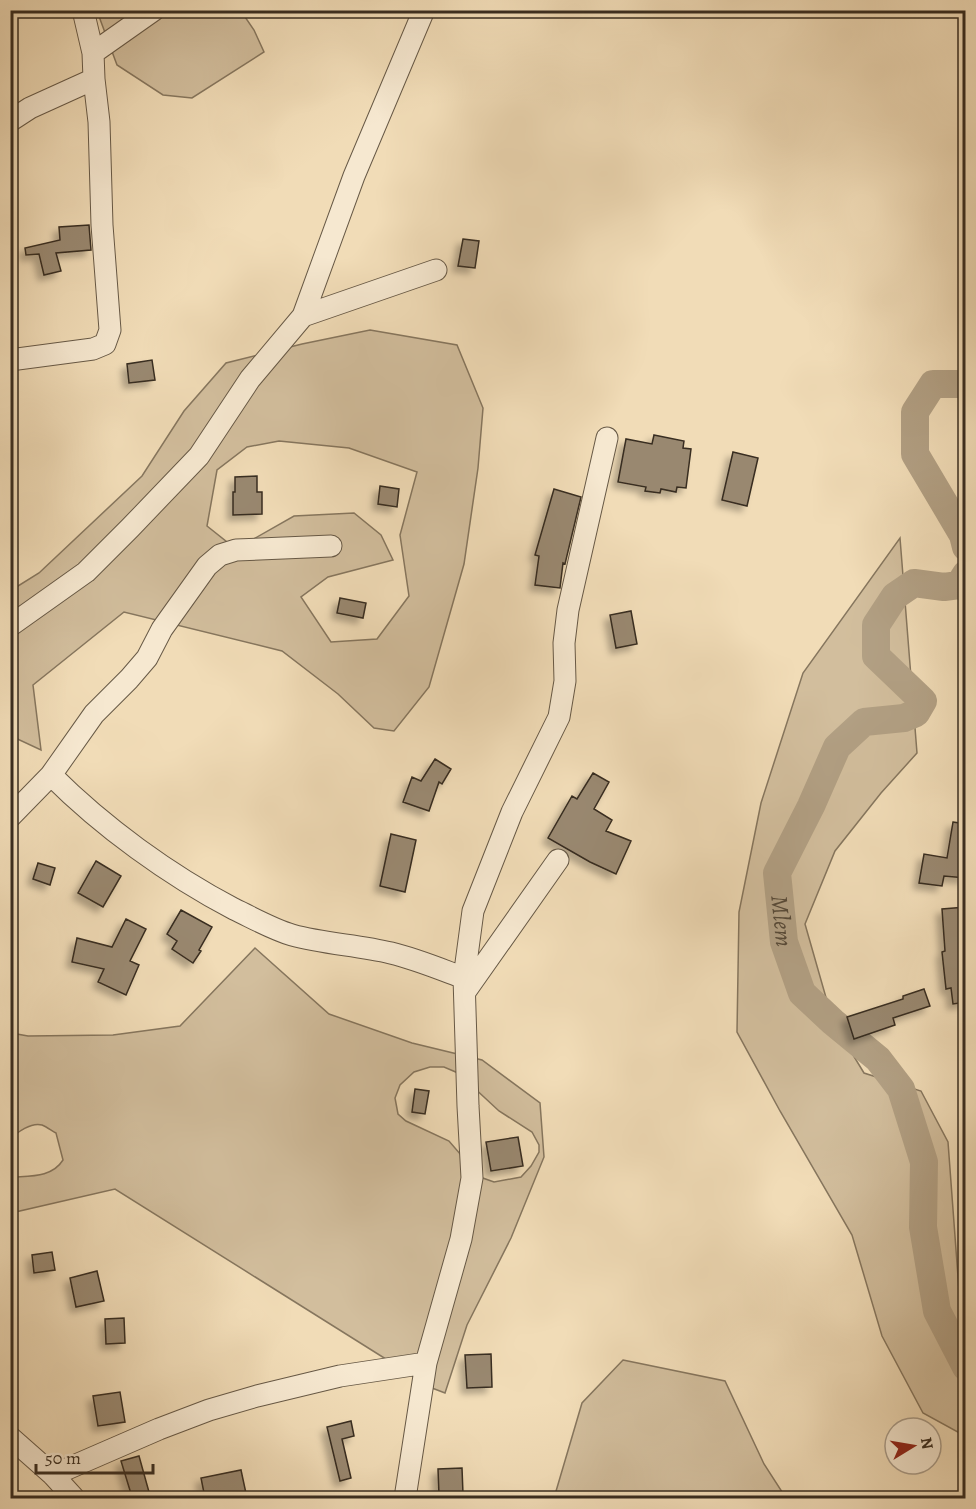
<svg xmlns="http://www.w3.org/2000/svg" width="976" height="1509" font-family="Alegreya,serif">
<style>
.green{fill:#d2be9d;stroke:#86765e;stroke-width:1.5;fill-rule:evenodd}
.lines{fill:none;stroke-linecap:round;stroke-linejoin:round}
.river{stroke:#b2a084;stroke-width:28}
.building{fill:#99886f;stroke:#392d20;stroke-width:1.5;filter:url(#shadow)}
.minor-casing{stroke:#675946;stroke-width:23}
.minor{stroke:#f6e8d0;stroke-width:21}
.labels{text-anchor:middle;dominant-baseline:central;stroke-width:4.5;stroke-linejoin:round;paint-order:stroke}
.water-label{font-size:24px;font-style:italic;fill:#574a39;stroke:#f6e8d0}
</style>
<defs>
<filter id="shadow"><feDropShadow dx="-5.5" dy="5.5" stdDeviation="3" flood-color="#0004"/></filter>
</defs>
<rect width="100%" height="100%" fill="#f1dcb7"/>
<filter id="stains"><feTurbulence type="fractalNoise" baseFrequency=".00333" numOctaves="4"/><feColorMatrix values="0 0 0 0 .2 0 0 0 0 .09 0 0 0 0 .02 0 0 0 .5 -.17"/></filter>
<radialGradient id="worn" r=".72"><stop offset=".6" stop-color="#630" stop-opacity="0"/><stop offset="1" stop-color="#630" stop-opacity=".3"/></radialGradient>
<path class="green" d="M97,11H241L254,30L264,52L192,98L163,95L117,65Z
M370,330L457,345L483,408L478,468L464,564L429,687L394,731L374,728L338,694L282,651L124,612L33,685L41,750L11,736L10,591L39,573L142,476L184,411L226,363L302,344ZM279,441L349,448L417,472L400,535L409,596L377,639L331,642L301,597L328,577L393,560L381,535L354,513L294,516L236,549L207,526L217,470L247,447Z
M900,538L917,753L881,793L835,851L805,924L833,1022L864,1073L921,1091L948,1142L965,1371V1436L923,1413L882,1336L852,1235L780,1111L737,1032L739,912L761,803L803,673Z
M255,948L329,1014L412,1043L482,1060L540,1103L544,1157L511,1238L467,1325L445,1393L432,1388L115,1189L11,1213L10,1167L17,1177C34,1176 53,1176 63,1160L56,1133C52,1131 47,1127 42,1125C32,1122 16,1132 11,1140V1033L28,1036L113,1035L180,1026ZM430,1067H444L458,1073L499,1111L532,1132L539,1145V1152L531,1166L521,1177L494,1182L480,1177L449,1141L406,1121L398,1114L395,1098L400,1085L414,1072Z
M623,1360L725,1381L764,1464L786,1498H554L582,1403Z"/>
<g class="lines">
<g class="river">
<path d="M966,384H933L915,412V454L963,535L966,547"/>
<path id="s1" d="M966,574L959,585L944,587L914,583L895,596L876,625V656L923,701L916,713L904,718L864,722L837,747L811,806L777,873L784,942L802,993L833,1022L878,1059L901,1089L924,1162L923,1227L937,1311L966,1367"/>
</g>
</g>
<path class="building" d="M89,225L91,250L56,253L61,271L44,275L39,254L26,255L25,248L60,240L59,227Z
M463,239L479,241L475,268L458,266Z
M152,360L155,380L129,383L127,364Z
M654,435L684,441L683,448L691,449L686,488L677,487L676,492L661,489L660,493L645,491L646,487L618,482L626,439L652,444Z
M733,452L758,458L747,506L722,500Z
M257,476V492H262V514L233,515V492H235V477Z
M380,486L399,489L397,507L378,504Z
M554,489L581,497L565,564L563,563L560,588L535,585L539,556L535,555Z
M340,598L366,603L363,618L337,613Z
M631,611L637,644L616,648L610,615Z
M435,759L451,769L442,784L439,782L429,811L403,802L412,777L421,781Z
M593,773L609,782L594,809L612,820L606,831L631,841L616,874L590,862L548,838L572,796L577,799Z
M953,822L966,824V878L944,876L942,886L919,883L924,854L947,858Z
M391,834L416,840L405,892L380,886Z
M96,861L121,876L103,907L78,893Z
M38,863L55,868L50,885L33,879Z
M966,907V1002L953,1004L951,988L946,989L942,952L945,951L942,909Z
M181,910L212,927L199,950L201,951L193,963L172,949L177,941L167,934Z
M126,919L146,929L130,961L139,965L126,995L98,982L104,969L72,962L77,938L112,947Z
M924,989L930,1006L893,1018L895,1025L854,1039L847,1017L903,999V996Z
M415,1089L429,1091L425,1114L412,1112Z
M518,1137L523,1166L491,1171L486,1142Z
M52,1252L55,1270L34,1273L32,1255Z
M97,1271L104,1301L76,1307L70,1278Z
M124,1318L125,1343L106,1344L105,1319Z
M491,1354L492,1387L467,1388L465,1355Z
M120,1392L125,1422L98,1426L93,1396Z
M351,1421L354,1436L342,1439L351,1478L340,1481L327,1427Z
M139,1456L149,1492L132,1497L121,1461Z
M462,1468L463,1494L439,1495L438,1469Z
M241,1470L247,1498H205L201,1478Z"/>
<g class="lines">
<defs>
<path id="minor" d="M93,53L154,10
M10,121L30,108L94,79
M303,316L436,270
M10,360L93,349L105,344L110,330L102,225L99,122L94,79L93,53L83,10
M10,626L86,572L130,528L199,456L250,379L303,316L354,176L424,10
M51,775C103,827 169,875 234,909C253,918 272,929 292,935C324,944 359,945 391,953C416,959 440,969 464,978
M10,817L51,775L94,714L129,679L147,658L162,629L207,566L220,555L236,550L331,546
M465,992L558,860
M10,1437L53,1475L74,1498
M53,1475L159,1429L209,1410L257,1396L340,1376L426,1363
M405,1498L426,1363L461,1239L472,1178L468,1106L464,978L473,911L512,812L559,717L565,681L564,643L568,610L607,438"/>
</defs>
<use href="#minor" class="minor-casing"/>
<use href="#minor" class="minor"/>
</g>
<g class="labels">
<g class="water-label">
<text stroke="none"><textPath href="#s1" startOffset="504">Mlem</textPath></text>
</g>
</g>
<rect width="976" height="1509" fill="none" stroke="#f1dcb7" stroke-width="36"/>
<rect x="12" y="12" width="952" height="1485" fill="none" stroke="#392d20" stroke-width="3"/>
<rect x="18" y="18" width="940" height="1473" fill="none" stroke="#392d20" stroke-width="1.5"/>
<g transform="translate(913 1446) rotate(79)"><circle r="28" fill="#f6e8d0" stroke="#aa9d8a" stroke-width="1.5"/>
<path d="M0-4.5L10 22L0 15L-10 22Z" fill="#8f2418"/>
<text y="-9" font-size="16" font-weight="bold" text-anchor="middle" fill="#392d20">N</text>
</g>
<path d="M36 1464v9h117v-9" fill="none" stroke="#392d20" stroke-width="3"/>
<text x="45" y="1464" font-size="18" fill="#392d20" stroke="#f6e8d0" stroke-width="4.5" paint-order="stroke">50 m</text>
<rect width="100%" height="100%" filter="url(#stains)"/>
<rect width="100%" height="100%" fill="url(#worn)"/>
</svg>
